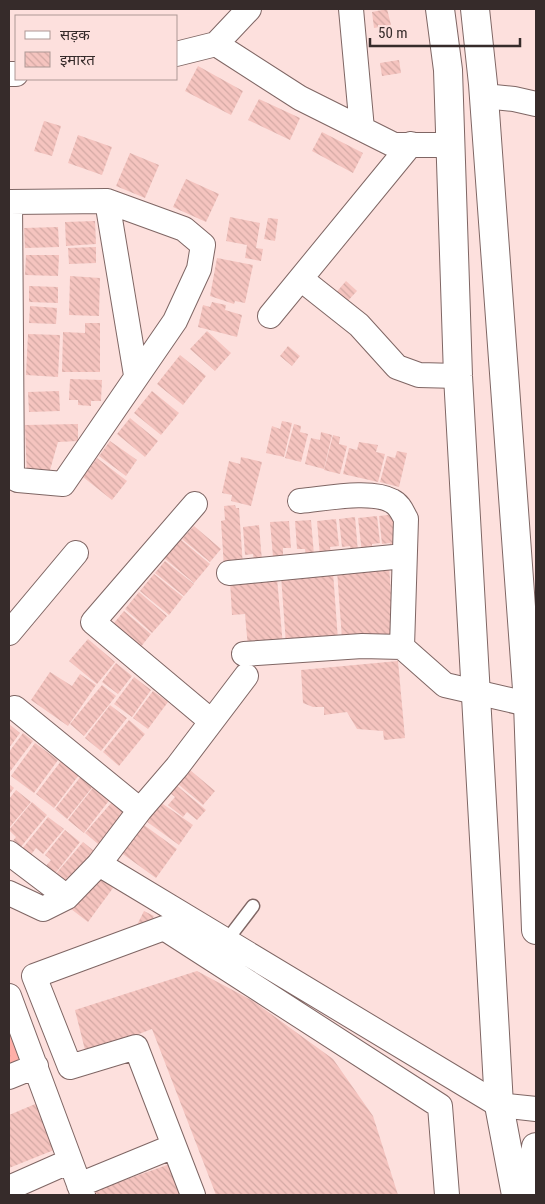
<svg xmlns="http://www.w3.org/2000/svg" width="545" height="1204" font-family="'Roboto Condensed','Noto Sans Devanagari',sans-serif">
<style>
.park{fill:url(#park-tufts)}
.building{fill:url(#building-back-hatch)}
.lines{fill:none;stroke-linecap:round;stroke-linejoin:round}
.service-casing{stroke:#7f6664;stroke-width:15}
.minor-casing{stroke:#7f6664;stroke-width:26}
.tertiary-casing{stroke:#7f6664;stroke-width:30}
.service{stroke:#fff;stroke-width:12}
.minor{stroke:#fff;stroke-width:24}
.tertiary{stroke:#fff;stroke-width:28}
</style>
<defs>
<pattern id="park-tufts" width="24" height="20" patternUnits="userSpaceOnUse" patternTransform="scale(1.25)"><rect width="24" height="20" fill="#ffafa8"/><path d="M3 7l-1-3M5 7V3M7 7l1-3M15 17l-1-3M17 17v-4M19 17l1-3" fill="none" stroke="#db9791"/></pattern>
<pattern id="building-back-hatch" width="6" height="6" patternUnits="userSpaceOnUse" patternTransform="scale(1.25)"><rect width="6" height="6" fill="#f5c4bf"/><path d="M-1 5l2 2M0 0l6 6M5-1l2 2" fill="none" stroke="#d3a9a4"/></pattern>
</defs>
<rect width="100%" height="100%" fill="#fde0dd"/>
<path class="park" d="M14,1028L25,1061L9,1067V1030Z"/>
<path class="building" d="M387,9L391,25L374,28L372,12Z
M399,60L401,73L382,76L380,63Z
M198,66L243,91L231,115L185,91Z
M259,99L300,118L290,140L248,120Z
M44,121L61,126L52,156L34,151Z
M322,132L363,153L353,173L312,151Z
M78,135L112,147L102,175L68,163Z
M130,153L159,165L145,198L116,186Z
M186,179L219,194L206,222L173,207Z
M230,217L260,223L256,248L263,249L261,261L245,258L247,245L226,241Z
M268,218L278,219L275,241L264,239Z
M95,221L96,244L66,246L65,222Z
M58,227L59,247L25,248L24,228Z
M96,247V263L69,264L68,248Z
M26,255H59L58,276L25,275Z
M217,258L253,265L245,303L235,301L234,304L210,296Z
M70,276L100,278L99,316L69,315Z
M346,281L357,291L344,305L334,295Z
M29,286L58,287V303L29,302Z
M212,302L226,305L225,310L242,315L237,337L198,327L203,305L210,307Z
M30,306L57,308L56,324L29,323Z
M85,323H100V372H62L63,332L85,333Z
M207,331L231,353L215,371L190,349Z
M28,334L60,335L58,377L26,375Z
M288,346L300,356L292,366L280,356Z
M180,355L206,376L183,405L157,384Z
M70,379L102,380L101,401H91V406L78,405V400H69Z
M59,391L60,411L29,412L28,392Z
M152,391L179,413L161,435L134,413Z
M130,418L158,441L145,457L117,434Z
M282,421L292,423L284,457L266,453L272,426L280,429Z
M78,424V441L58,442L48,477H27L25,425Z
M294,424L301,426L300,432L308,434L301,462L285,458Z
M321,432L332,435L324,469L305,464L311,438L320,440Z
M333,435L340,437L339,444L347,446L340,474L324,470Z
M110,441L137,460L126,476L99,456Z
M359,442L378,445L376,452L385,454L378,482L343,474L349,448L357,450Z
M397,451L407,453L399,487L380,482L387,456L395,458Z
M241,457L262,462L251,506L231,501L232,495L222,493L229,461L240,464Z
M97,458L127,481L112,500L83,477Z
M235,505L236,508H239L243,567L224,568L221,521L225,520L224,506Z
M396,514L399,549L391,550L390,543L382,544L379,516Z
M377,516L380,543L372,544V552L362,553L358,518Z
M355,517L358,552L351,553L350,546L342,547L339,519Z
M336,519L339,546L330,547L331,554L320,556L317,521Z
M311,520L314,555L306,556L305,549H297L295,521Z
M289,521L291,548H283V556L273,557L270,522Z
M259,525L262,561H254L253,554L245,555L243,527Z
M194,526L221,549L210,562L182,539Z
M180,539L210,564L194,583L164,558Z
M165,561L194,584L184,596L155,573Z
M389,566L394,635L342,639L337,570Z
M333,572L338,640L286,644L281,576Z
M154,574L183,597L169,615L140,591Z
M277,578L283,646L248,648L245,614L232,615L230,581Z
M139,592L167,616L152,633L125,609Z
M124,611L151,634L136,653L109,629Z
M88,639L115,662L97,684L69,661Z
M398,661L405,738L384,740L383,731L357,729L347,712L324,715V707H313L303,703L301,670Z
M116,663L132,676L118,694L102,682Z
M50,672L72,686L80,674L96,685L68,726L31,700Z
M134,677L151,690L132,717L114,704Z
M102,685L116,696L84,736L70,724Z
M153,691L168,702L148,729L133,718Z
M110,705L127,718L101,751L85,738Z
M129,720L145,734L119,766L103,752Z
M9,724L20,733L9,748Z
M23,733L33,741L9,773V752Z
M35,743L58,760L34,793L11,776Z
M61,761L79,775L54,808L36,794Z
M190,770L215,791L203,805L178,784Z
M82,775L94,785L67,819L55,809Z
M9,784L14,788L9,795Z
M95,785L111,798L84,833L68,820Z
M176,785L206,810L197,820L187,812L183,817L168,805L175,797L170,793Z
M16,790L31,802L9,828V799Z
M32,802L47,815L20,848L12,842L16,837L9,830Z
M112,802L130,817L104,849L85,833Z
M160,802L193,825L179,845L146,821Z
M48,817L64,829L43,854L36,848L30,856L22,849Z
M137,820L177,849L156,878L116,849Z
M65,830L80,842L54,875L45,867L51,860L45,855Z
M83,842L99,855L75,883L68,877L63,883L54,876Z
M96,875L113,888L88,922L71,909Z
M144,911L154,916L145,934L135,929Z
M197,971L253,1001L333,1059L373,1116L398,1195H216L152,1029L86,1054L75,1010Z
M40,1102L59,1148L9,1168V1115Z
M173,1163L184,1195H91L90,1192Z"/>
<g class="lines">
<defs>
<path id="service" d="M227,940L253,906"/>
<path id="minor" d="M351,9L362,129
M216,44L300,98L394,145H451
M176,54L216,44L249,9
M9,74H16
M484,96L514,99L536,104
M107,201L136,375
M9,202H10L107,201L184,229L203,245L199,269L175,321L63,484L18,480L12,477L10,202
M301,279L359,325L397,367L419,375L458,376
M270,316L411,144
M300,501C324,499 371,489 392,501C400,505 402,512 406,519L402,647
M195,504L93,622L211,721
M229,573L404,556
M9,633L76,553
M244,654L362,646L402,647L445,685L536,706
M15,708L140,810
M9,853L67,897
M99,864L499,1105L536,1109
M9,893L43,909L67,897L99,864L140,810L177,767L246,676
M9,996L83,1195
M9,1077L36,1066
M79,1185L174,1146
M9,1188L70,1161
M193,1195L136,1047L70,1067L34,976L164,928L440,1106L447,1195"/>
<path id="tertiary" d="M440,9L448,70L458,376L499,1105L516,1195
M475,9L483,84L528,703L536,930
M528,1195L536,1147"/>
</defs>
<use href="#service" class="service-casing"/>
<use href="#minor" class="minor-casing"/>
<use href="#tertiary" class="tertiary-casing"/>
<use href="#service" class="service"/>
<use href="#minor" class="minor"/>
<use href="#tertiary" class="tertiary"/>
</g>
<rect width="545" height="1204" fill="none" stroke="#362b2a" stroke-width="20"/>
<rect x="15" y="15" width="162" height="65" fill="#fde0dd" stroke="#ad9895"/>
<rect x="25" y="31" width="25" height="8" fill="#ffffff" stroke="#ad9895"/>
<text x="60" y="40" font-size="15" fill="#362b2a">सड़क</text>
<rect x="25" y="52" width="25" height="15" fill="url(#building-back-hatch)" stroke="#ad9895"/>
<text x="60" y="65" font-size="15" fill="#362b2a">इमारत</text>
<path d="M370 38v8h150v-8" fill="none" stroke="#362b2a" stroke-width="2.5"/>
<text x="378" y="38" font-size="15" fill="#362b2a" stroke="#fde0dd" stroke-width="4" paint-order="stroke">50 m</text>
</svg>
